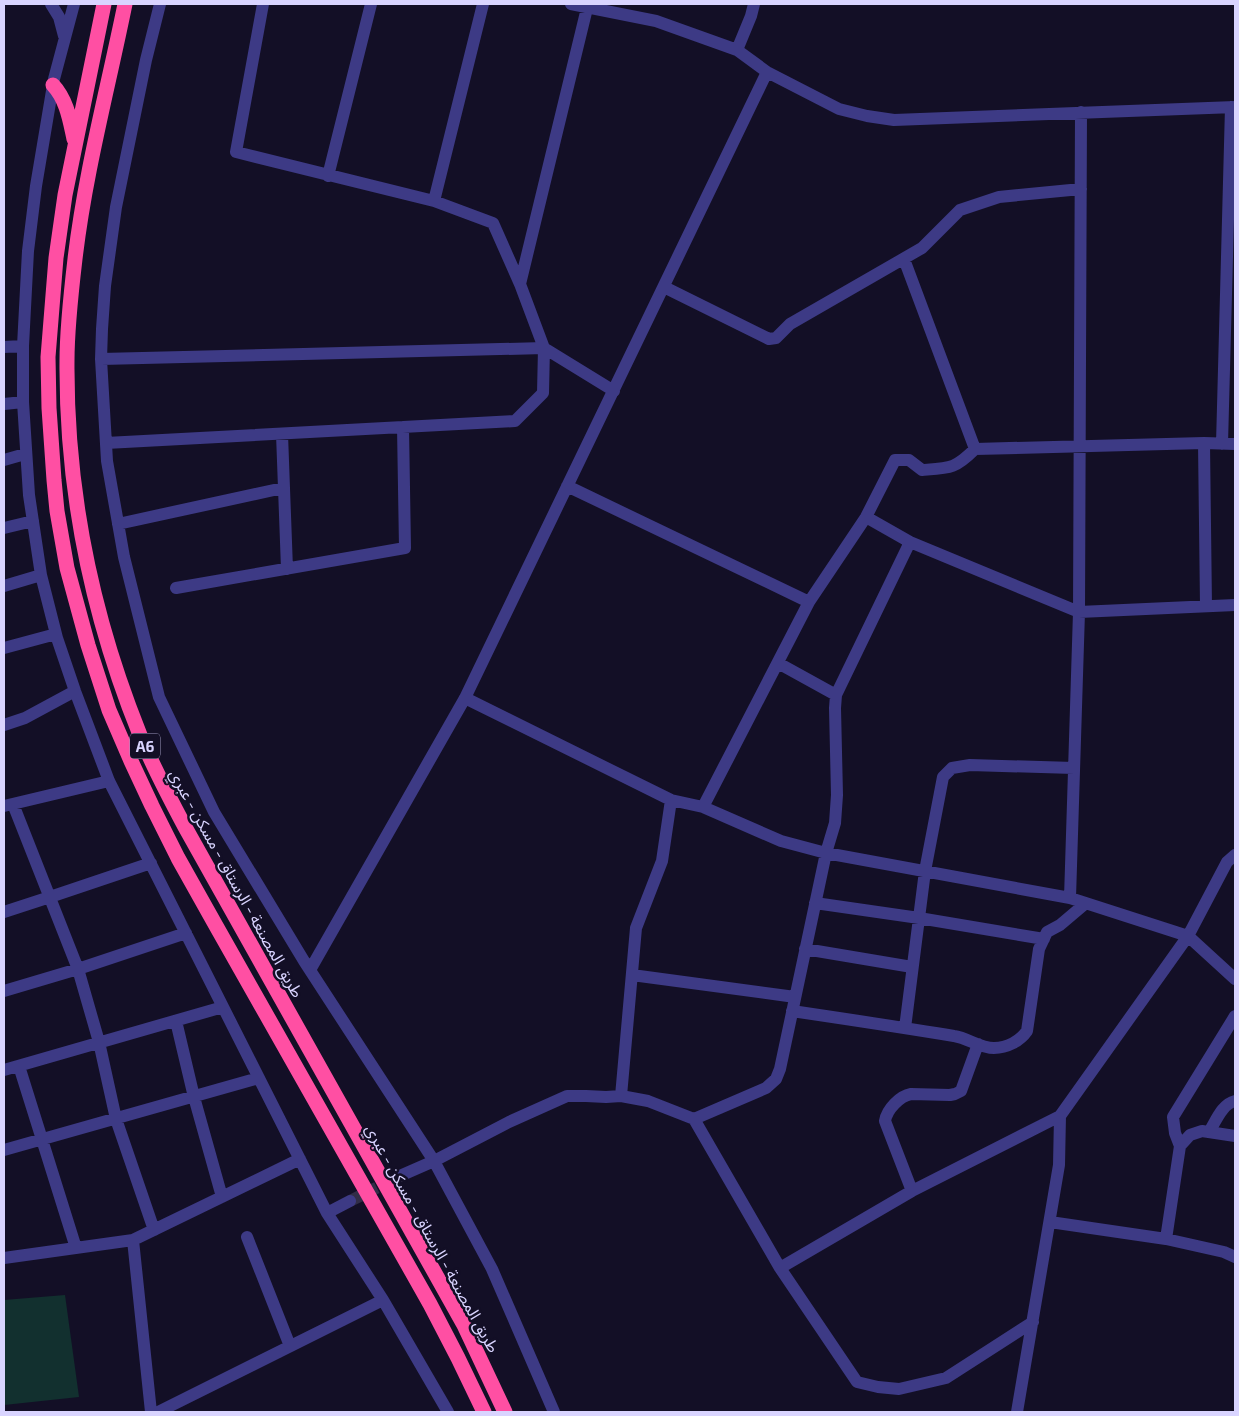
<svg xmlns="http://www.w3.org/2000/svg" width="1239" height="1416" font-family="'Exo 2','Noto Sans Arabic',sans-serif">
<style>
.green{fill:#12302f}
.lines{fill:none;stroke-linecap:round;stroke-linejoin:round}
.minor-tunnel{stroke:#312d47;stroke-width:12;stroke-dasharray:12 6;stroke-linecap:butt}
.minor{stroke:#3d3a85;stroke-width:12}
.highway{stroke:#ff4fa3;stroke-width:15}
.labels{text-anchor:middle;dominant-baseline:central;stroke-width:5;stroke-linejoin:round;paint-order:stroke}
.shield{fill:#130f26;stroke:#9e99be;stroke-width:1}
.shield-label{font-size:15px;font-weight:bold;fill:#d9d4ff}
.street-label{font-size:16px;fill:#d9d4ff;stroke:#130f26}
</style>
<rect width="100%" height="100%" fill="#130f26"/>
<path class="green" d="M65,1295L79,1397L4,1405V1300Z"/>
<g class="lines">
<path class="minor-tunnel" d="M350,1201L402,1175"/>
<path class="minor" d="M51,4L59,17L64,36
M74,4L54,79L36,186L28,251L23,346V402L29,495L41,575L57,638L75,691L109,781L327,1213L383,1300L448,1412
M160,4L146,60L116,207L105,286L102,329L101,359L107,461L124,557L159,697L214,812L304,961L434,1161L492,1269L554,1412
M263,4L236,152L434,201L493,223L520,284L544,348L614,391
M571,4L656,21L737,50L767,72L839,109L867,116L894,120L1235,107
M737,50L751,16L754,4
M328,176L371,4
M434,201L483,4
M904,259L975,449
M520,284L588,4
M664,287L769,339L776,338L790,324L922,248L960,210L999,197L1081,189
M4,347L23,346
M101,359L544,348L543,393L515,421L106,443
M4,404L23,402
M282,434L287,569
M1204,443L1206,606
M1222,444L1231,107
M4,460L25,454
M567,486L809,602
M866,517L910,542L1079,612L1235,605
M118,524L283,488
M4,528L33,521
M4,586L41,575
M176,588L405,548L403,427
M4,648L56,634
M778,663L836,695
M465,698L671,800L703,807L781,841L826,853L835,823L837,795L835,708L836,695L910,542
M4,725L25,718L75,691
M13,804L78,969L99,1042L116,1119L154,1230
M4,806L109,781
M703,807L809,602L866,517L895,460H909L922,470C950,468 955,469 975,449L1204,443L1235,444
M1235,855L1227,862L1188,936L1235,979
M1070,898L1079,612L1081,112
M815,903L919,918L1044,939
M4,912L50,897L151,863
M805,949L912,967
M310,970L465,698L767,72
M632,975L795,997
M4,991L78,969L186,933
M792,1011C846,1019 900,1027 954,1036C968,1038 980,1048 994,1048C1007,1048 1020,1041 1027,1031L1039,949L1047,932L1060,925L1086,903
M176,1021L194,1097L222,1197
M905,1028L925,871L943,777L952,768L970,765L1074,768
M19,1066L76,1248
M4,1070L223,1007
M621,1096L636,928L662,861L671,800
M1209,1132C1216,1121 1222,1104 1235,1101
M1180,1146L1175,1133L1173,1117L1235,1016
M4,1150L259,1078
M402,1175L434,1161L509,1122L567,1096H586L606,1097L621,1096L648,1101L694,1119L780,1268L912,1191L1060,1116L1188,936L1070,898L826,853L780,1069L776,1079L766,1088L694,1119
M912,1191L885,1121C887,1109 900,1096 911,1094L950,1095L955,1094L961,1091L978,1044
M327,1213L350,1201
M1050,1222L1166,1239L1224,1252L1235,1257
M247,1237L290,1346
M1166,1239L1180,1146L1190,1135L1202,1131L1235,1136
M133,1240L151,1412
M4,1258L133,1240L300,1159
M780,1268L857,1382L878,1387L899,1389L946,1378L1033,1322
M158,1412L383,1300
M1017,1412L1059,1165L1060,1116"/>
<path class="highway" d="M104,4L65,195L56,258L48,357L49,408L54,480L57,511L67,568L88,645L109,710L131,761L152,806L178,858L215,924L430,1304L458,1358L484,1412
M125,4C108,88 85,173 75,259C71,293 67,327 67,361C66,489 92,616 140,735C153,767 169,797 185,827L464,1325L505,1412
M53,85C67,100 70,121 74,139"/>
</g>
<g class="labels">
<rect class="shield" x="130" y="733.5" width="30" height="25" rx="4"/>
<g class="shield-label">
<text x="145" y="746">A6</text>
</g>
<g class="street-label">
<text transform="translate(237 883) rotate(61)">طريق المصنعة - الرستاق - مسكن - عبري</text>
<text transform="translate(433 1238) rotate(61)">طريق المصنعة - الرستاق - مسكن - عبري</text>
</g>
</g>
<rect width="1239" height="1416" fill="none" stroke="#d9d4ff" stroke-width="10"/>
</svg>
